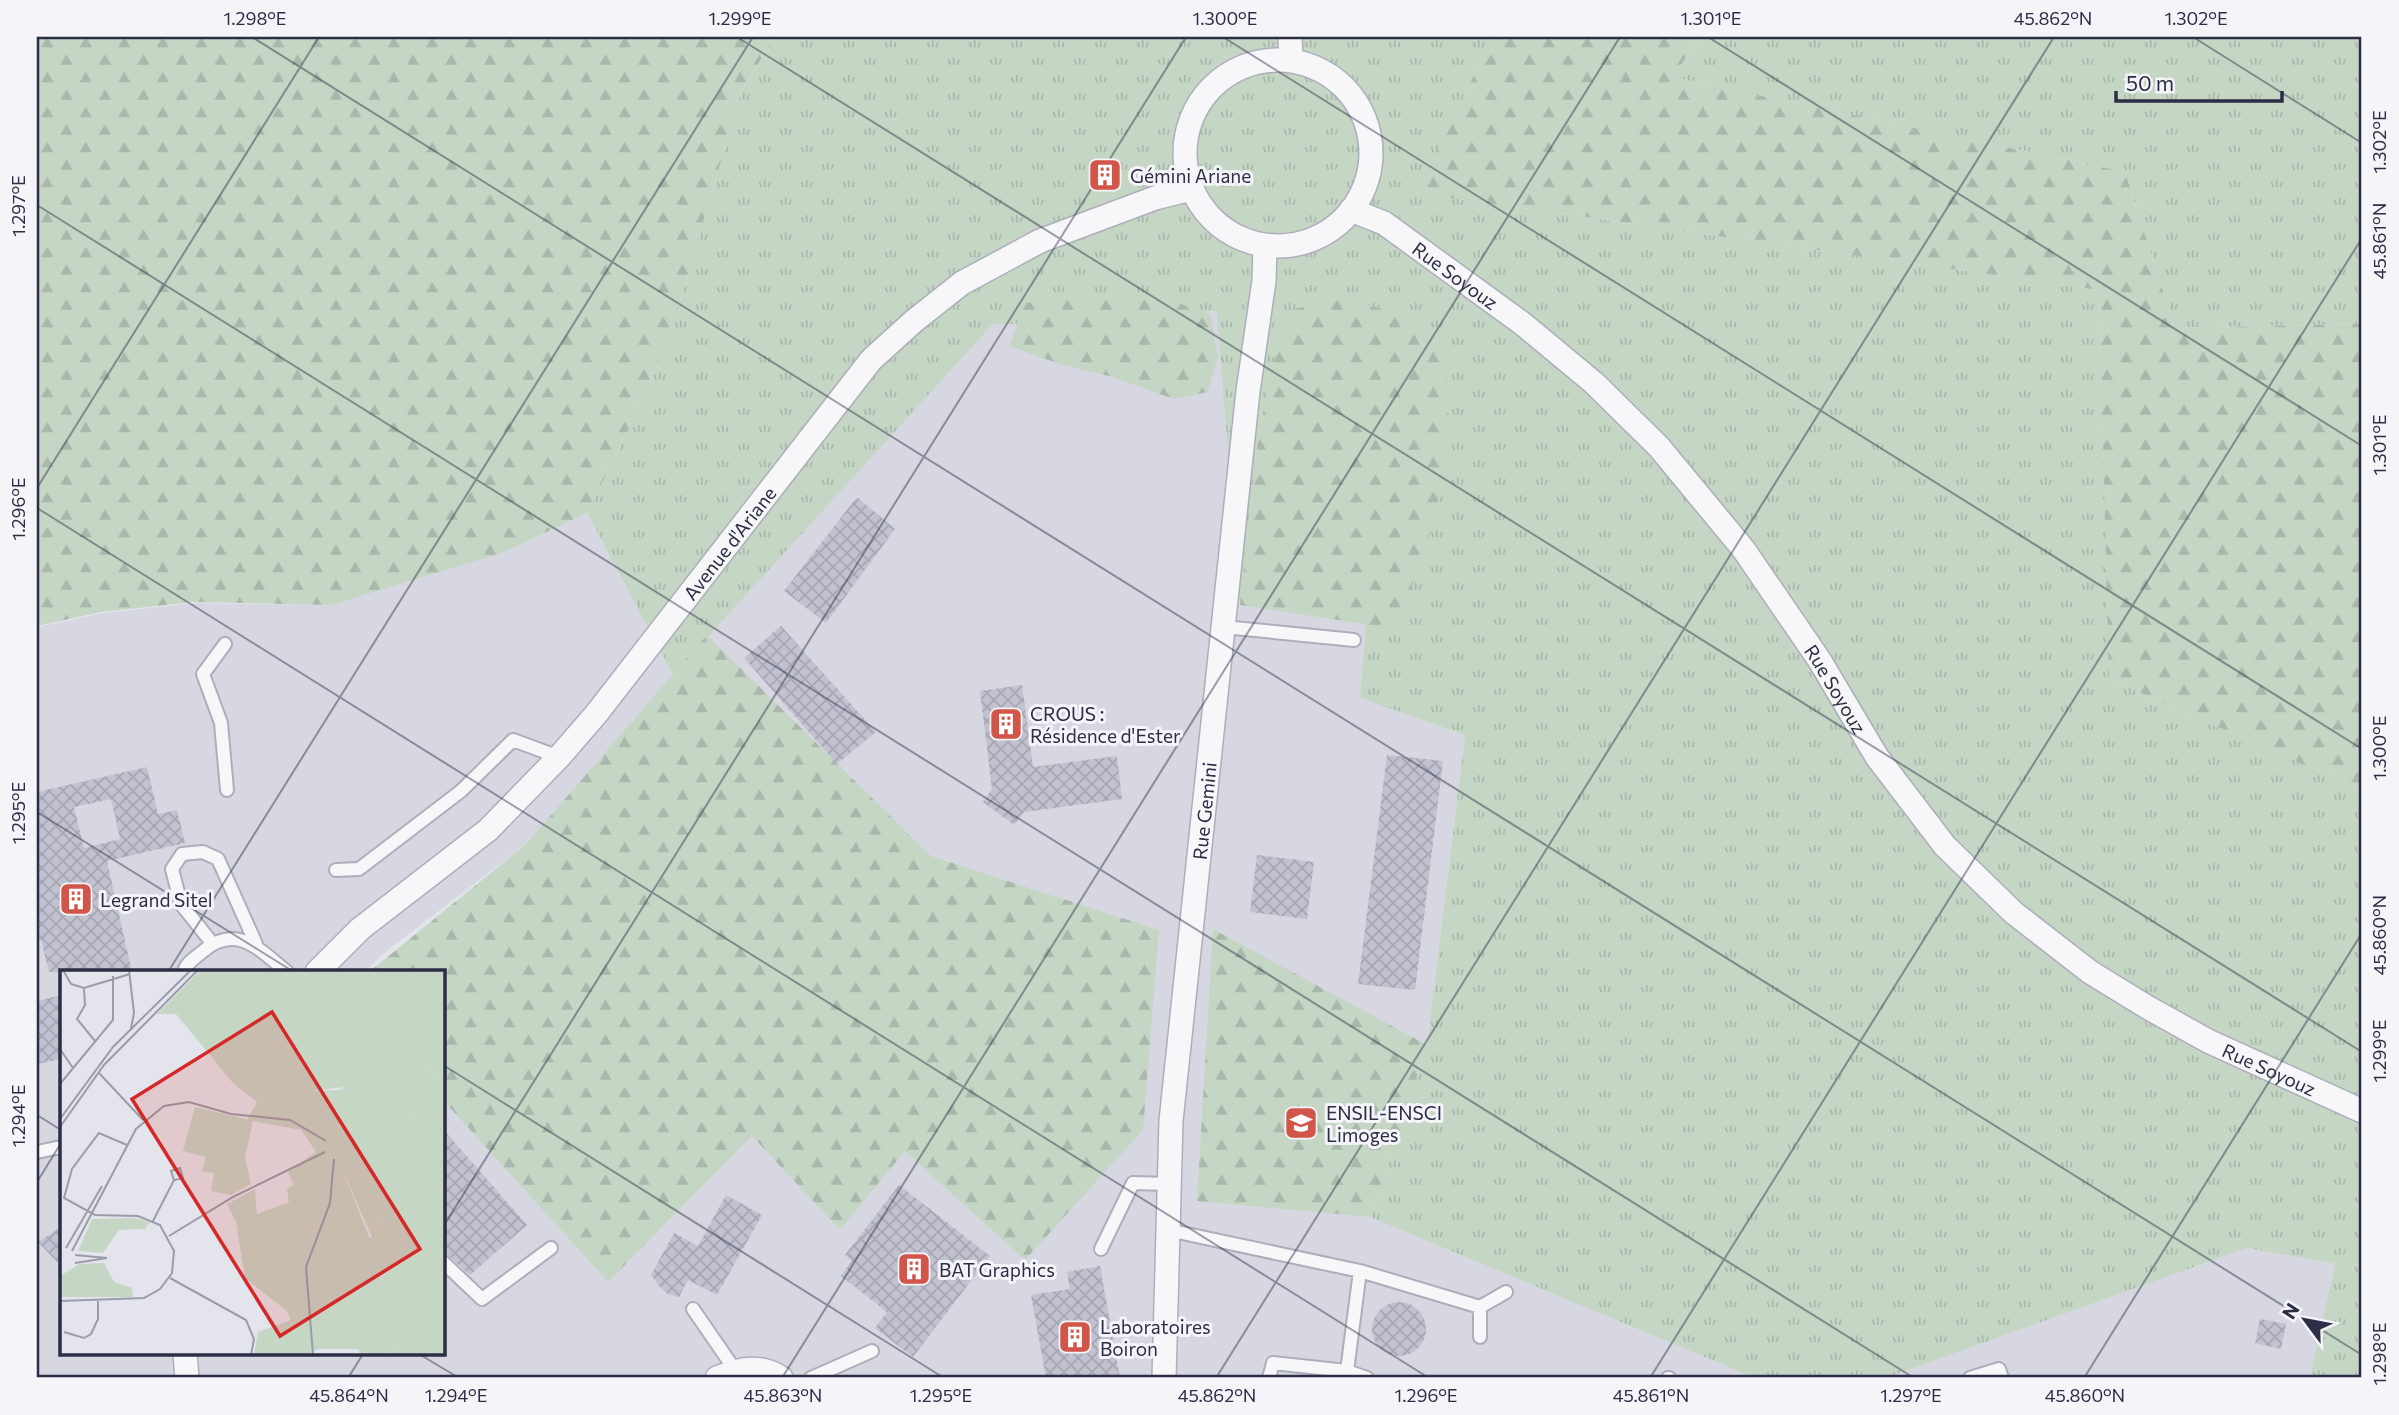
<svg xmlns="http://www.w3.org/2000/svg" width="2399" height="1415" font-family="Commissioner,sans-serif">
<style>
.built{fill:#d6d7e1}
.grass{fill:url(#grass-tufts)}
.forest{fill:url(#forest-firs)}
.building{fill:url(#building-cross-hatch);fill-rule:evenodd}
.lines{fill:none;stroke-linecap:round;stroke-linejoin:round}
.lane-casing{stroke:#acaeba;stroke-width:16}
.street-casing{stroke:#acaeba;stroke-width:26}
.lane{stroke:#f7f7fa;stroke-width:12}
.street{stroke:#f7f7fa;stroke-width:23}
.ticks{fill:none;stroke:#2b2e45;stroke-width:2;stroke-opacity:0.45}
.labels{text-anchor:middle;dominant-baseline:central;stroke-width:6;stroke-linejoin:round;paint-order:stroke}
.poi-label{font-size:19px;fill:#2b2e45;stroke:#f4f4f9;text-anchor:start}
.street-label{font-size:19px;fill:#2b2e45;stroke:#f4f4f9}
.inset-road{fill:none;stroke:#9a9ca9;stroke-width:2}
.view{fill:#d62828;fill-opacity:0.15;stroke:#d62828;stroke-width:3.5}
.inset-edge{fill:none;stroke:#2b2e45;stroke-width:3.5}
.neatline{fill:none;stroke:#2b2e45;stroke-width:2.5}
.ticks-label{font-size:18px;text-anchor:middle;fill:#2b2e45}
</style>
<defs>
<pattern id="grass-tufts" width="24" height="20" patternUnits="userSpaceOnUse" patternTransform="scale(1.75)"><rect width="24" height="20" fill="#c5d6c5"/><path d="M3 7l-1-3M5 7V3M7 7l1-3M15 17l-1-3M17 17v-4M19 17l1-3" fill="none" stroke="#a9b8ab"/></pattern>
<pattern id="forest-firs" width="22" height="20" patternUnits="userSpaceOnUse" patternTransform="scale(1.75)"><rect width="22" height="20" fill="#c5d6c5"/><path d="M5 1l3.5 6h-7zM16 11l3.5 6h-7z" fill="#a9b8ab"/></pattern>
<pattern id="building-cross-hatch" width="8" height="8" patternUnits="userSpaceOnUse" patternTransform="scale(1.75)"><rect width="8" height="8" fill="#c1c2cf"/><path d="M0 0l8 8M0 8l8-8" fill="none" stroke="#a6a7b3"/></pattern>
</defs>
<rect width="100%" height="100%" fill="#e4e5ec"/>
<path class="built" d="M1218,311L1240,605L1366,624L1360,698L1465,735L1427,1045L1371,1217L1755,1378H37V627L102,613L194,603L332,605L502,553L587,513L673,675L525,845L385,952L364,972H61V1354H443V1100L608,1282L752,1136L840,1230L905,1151L1159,930L931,856L707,635L992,325Z
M2247,1248L2335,1264L2310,1378H1886Z"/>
<path class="grass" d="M774,37H1493L1417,193L2099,290L2110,679L2362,790V1378H2310L2335,1264L2247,1248L1886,1378H1755L1370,1217L1427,1045L1465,735L1360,698L1366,624L1240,605L1217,311L992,325L673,675L587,513L645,396L675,319L741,92Z
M1701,37H2362V324L2175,328L2125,172L1671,77Z"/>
<path class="forest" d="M37,37H774L741,92L675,319L645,396L587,513L502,553L332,605L193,602L101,612L37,626Z
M1493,37H1701L1672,77L2125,172L2175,328L2362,324V790L2109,679L2099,290L1416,193Z
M1155,295L1210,314L1218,356L1208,392L1174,399L1113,377L1059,364L1010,346L1023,303Z
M1347,299L1423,321L1447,362L1449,440L1430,533L1397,629L1240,605L1259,432L1276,353L1293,309Z
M707,635L931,856L1159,930L1143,1130L1025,1260L905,1151L840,1230L752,1136L608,1282L443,1100V972H369L525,845Z
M1213,929L1427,1045L1370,1217L1197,1201Z"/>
<path class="building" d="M857,497L895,529L826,623L784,591Z
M781,626L876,732L837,764L744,658Z
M1022,685L1033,767L1117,756L1122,799L1024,812L1014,825L983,802L992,789L980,691Z
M1387,755L1443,761L1415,990L1358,984Z
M147,767L158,814L177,810L185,843L107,861L132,972H49L41,940L37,941V792ZM111,799L120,839L84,848L74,807Z
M1257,855L1314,862L1307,919L1250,912Z
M61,995V1059L37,1064V1001Z
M443,1129L527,1225L470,1275L443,1251Z
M899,1185L990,1256L913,1357L875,1328L887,1312L841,1276L852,1261L845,1255Z
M726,1195L762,1215L717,1295L688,1280L679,1297L668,1294L660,1287L651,1275L674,1233L698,1246Z
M61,1227V1266L38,1242Z
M1100,1266L1120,1378H1046L1031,1295L1070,1289L1067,1272Z
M1372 1329a27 27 0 1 1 54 0a27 27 0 1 1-54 0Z
M2260,1319L2286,1324L2281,1349L2255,1343Z"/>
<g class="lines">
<defs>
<path id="lane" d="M1224,627L1354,640
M225,644L203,674L221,723L227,790
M336,870L359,869L461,791L513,740L559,757
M212,943L181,904L172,869L182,854L203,852L218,859L256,944
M184,972C186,963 195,958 202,952C236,922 260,950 287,972
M37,1152L61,1147
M1168,1230L1360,1271L1480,1307L1506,1292
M1101,1249L1133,1183L1169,1184
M443,1262L482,1299L551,1248
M1360,1271L1347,1371L1367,1378
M1480,1307V1337
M693,1309L735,1370
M811,1378L872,1351
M1269,1378L1273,1363L1347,1371
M1668,1378H1669
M1970,1378L1999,1369L2002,1378"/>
<g id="street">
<path d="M1290,37L1291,60"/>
<circle cx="1278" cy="153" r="93"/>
<path id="s1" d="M1351,210L1384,223L1523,324L1594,383L1659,447L1744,550L1820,661L1877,757L1945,846L2014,913L2090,972L2147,1007L2208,1041L2362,1111"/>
<path id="s2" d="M317,972L360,929L488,830L559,757L597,713L871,360L914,321L962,283L1040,241L1155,198L1191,189"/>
<path d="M185,1354L187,1378"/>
<path d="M717,1378C737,1369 761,1364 781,1378"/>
<path id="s3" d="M1164,1378L1171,1121L1248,391L1264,281L1265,246"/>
</g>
</defs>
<use href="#lane" class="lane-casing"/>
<use href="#street" class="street-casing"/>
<use href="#lane" class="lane"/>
<use href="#street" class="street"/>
</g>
<path class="ticks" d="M252,37L2362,1355M737,37L2362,1052M1223,37L2362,749M1708,37L2362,446M2193,37L2362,143M37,205L1914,1378M37,488L319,37M37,508L1429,1378M37,812L294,972M168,972L753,37M443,1065L944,1378M37,1115L61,1130M37,1182L61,1143M443,1227L1186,37M419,1354L459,1378M348,1378L363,1354M782,1378L1620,37M1216,1378L2054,37M1650,1378L2362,238M2084,1378L2362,933"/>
<defs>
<symbol id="building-square" viewBox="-11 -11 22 22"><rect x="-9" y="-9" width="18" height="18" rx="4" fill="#d15548" stroke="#f4f4f9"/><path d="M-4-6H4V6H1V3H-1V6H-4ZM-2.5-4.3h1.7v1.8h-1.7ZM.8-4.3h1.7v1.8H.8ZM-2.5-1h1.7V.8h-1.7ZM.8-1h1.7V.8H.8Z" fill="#fff"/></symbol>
<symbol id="university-square" viewBox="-11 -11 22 22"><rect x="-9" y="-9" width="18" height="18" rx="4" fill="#d15548" stroke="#f4f4f9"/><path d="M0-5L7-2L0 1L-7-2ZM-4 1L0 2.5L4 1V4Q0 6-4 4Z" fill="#fff"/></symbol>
</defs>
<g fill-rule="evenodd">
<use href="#building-square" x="1086" y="156" width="38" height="38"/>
<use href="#building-square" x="987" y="705" width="38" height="38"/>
<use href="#building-square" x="57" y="880" width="38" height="38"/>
<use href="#university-square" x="1282" y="1104" width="38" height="38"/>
<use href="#building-square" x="895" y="1250" width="38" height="38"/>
<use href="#building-square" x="1056" y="1318" width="38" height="38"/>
</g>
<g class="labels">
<g class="poi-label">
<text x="1130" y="175">Gémini Ariane</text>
<text x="1030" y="713">CROUS :<tspan x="1030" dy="22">Résidence d'Ester</tspan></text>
<text x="100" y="899">Legrand Sitel</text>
<text x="1326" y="1112">ENSIL-ENSCI<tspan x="1326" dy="22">Limoges</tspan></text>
<text x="939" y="1269">BAT Graphics</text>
<text x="1100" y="1326">Laboratoires<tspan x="1100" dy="22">Boiron</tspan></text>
</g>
<g class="street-label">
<text stroke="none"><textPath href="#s1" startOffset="124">Rue Soyouz</textPath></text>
<text stroke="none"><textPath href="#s2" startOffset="598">Avenue d'Ariane</textPath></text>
<text stroke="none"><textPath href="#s1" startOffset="691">Rue Soyouz</textPath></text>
<text stroke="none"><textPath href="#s3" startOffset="569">Rue Gemini</textPath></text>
<text stroke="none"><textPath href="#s1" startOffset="1279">Rue Soyouz</textPath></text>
</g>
</g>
<g transform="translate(60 970)">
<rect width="385" height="385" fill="#e4e5ec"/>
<path d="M349,87L370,101L385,103V140L348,152L335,188L280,194L313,277L326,262L307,212L385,222V385L334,379L324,385H300L298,379H258L248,385H194L198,362L231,350L227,341L185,308L176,252L229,232L227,219L234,215L228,202L256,182L241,160L187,150L197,132L248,121L280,120ZM75,248L90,252L85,259L59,260L43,283L18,281L32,249ZM44,293L54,312L72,318L73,327H0V306L19,294Z" fill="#c5d6c5"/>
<path d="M141,0H385V103L370,101L349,88L344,111L248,121L197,132L172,112L116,44H97ZM135,137L193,151L185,187L191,214L171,225L151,221L154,203L142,201L146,187L123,181ZM385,140V222L307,212L326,263L314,277L333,307L325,319L279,325L275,292L312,267L280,194L335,188L348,152ZM261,189L268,202L265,207L236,219L228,202ZM195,219L197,247L176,252L167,234ZM334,379L347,377L368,380L367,385H324Z" fill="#c5d6c5"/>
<path class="inset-road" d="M3,0L11,14L24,18L70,4M69,0L74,43L71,58M24,18L25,35L17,49L35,71M0,79L13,98M39,103L83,150M0,114L53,50V6M0,149L53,77L131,0M0,157L44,95L138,0M93,251L114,210L123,208L120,198L111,201L114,210M109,266L173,227L265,182M6,278L42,216M12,281L76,159L104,136L129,132L171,144L230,150L266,171M15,285L47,288L15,293M110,308L186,350L194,369L191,385M0,331L84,328L100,319L112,303L114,281L100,255L78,246L35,245L4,228L12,199L39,163L67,175M4,362L24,368L31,364L38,349V330M253,385L246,297L270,233L274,189"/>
<path class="view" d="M212,42L360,279L220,366L72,129Z"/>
<rect width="385" height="385" class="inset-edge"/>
</g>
<rect width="2399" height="1415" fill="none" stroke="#f4f4f9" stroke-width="77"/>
<g transform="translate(2305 1320) rotate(302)" stroke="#f4f4f9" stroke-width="5" paint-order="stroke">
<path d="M0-5L12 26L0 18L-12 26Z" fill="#2b2e45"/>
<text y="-10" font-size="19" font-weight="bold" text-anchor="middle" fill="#2b2e45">N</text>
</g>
<path d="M2116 91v10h166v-10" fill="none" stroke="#2b2e45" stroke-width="3.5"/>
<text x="2126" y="91" font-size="21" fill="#2b2e45" stroke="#f4f4f9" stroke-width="5" paint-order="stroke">50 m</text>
<rect x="38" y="38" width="2322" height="1338" class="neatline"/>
<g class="ticks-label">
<text x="255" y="25">1.298°E</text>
<text x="740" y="25">1.299°E</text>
<text x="1225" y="25">1.300°E</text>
<text x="1711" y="25">1.301°E</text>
<text x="2053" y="25">45.862°N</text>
<text x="2196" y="25">1.302°E</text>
<text transform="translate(2380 142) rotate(-90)" y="6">1.302°E</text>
<text transform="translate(19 206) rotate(-90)" y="6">1.297°E</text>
<text transform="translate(2380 241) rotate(-90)" y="6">45.861°N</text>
<text transform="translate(2380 445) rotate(-90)" y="6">1.301°E</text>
<text transform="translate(19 509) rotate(-90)" y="6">1.296°E</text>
<text transform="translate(2380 748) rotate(-90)" y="6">1.300°E</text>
<text transform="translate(19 813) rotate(-90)" y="6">1.295°E</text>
<text transform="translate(2380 935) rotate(-90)" y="6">45.860°N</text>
<text transform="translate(2380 1051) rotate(-90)" y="6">1.299°E</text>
<text transform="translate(19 1116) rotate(-90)" y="6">1.294°E</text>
<text transform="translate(2380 1354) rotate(-90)" y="6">1.298°E</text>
<text x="349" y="1402">45.864°N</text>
<text x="456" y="1402">1.294°E</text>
<text x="783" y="1402">45.863°N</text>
<text x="941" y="1402">1.295°E</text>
<text x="1217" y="1402">45.862°N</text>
<text x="1426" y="1402">1.296°E</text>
<text x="1651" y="1402">45.861°N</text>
<text x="1911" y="1402">1.297°E</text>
<text x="2085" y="1402">45.860°N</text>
</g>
</svg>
